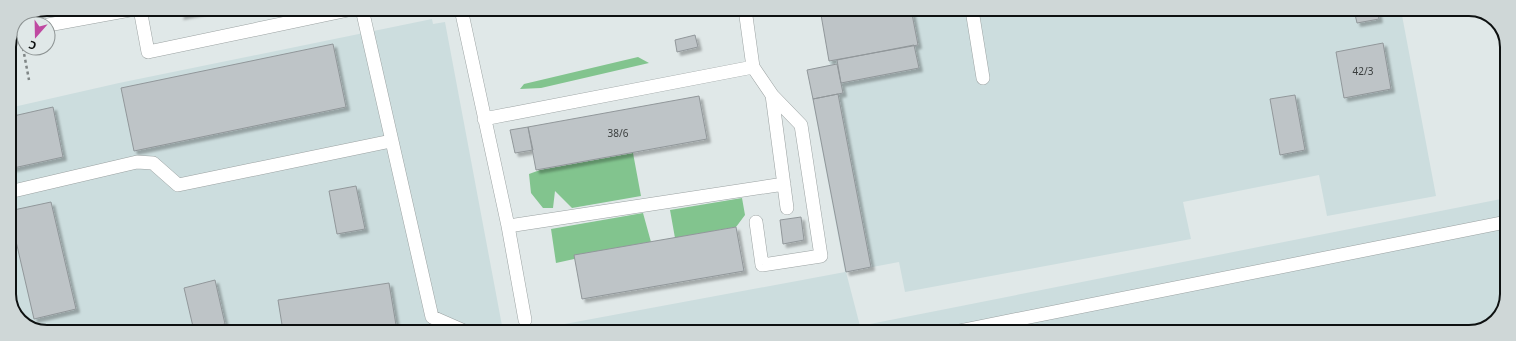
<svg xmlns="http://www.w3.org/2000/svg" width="1516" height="341" font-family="'Noto Sans',sans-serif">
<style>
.built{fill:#ccddde}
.forest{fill:#82c48e}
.building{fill:#bec4c7;stroke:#91979a;filter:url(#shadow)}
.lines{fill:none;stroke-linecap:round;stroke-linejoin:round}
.service-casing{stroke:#9ba2a2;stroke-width:14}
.path{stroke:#7f8585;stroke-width:2.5;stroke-dasharray:3 3;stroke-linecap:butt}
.service{stroke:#fff;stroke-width:13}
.labels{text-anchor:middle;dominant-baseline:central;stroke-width:3;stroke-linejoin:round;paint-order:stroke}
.number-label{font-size:10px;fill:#3a3e3e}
.rim{fill:none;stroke:#0e1111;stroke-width:2}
</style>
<defs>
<filter id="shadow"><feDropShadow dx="3.5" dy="3.5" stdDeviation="1" flood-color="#0004"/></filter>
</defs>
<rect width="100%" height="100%" fill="#e0e8e8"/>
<path class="built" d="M911,9L1401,10L1436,196L1327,216L1319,175L1183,202L1191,239L905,292L899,262L846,272L860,326L1506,198V302L1492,324L1469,332L527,331L845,272L807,70L830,65L829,61L918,45Z
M432,19L433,24L445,22L503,331H39L19,319L9,299V108L119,83Z"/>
<path class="forest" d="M638,57L649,63L541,88L520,89L524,84Z
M633,153L641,196L572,208L555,191L553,208H543L531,193L529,174L540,170Z
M742,198L745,215L736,227L675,238L670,210Z
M643,213L651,242L556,263L551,229Z"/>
<path class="building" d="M183,9H215L180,16Z
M820,9H911L918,45L829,61Z
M1354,10H1377L1379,19L1357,23Z
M695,35L698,47L677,52L675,40Z
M1383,43L1391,89L1344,98L1336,52Z
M333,44L346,107L134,151L121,88Z
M914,45L919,68L841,83L837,60Z
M837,64L843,93L813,99L807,70Z
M838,94L871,267L846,272L813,99Z
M1295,95L1305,150L1280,155L1270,99Z
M699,96L707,139L536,170L528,127Z
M53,107L63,157L9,169V117Z
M528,127L533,150L515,153L510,130Z
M356,186L365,229L337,234L329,191Z
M51,202L76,309L34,319L9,211Z
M801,217L804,240L783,244L780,220Z
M736,227L744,271L582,299L574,255Z
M215,280L225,324L194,331L184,288Z
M389,283L397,331H283L278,300Z"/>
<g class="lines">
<defs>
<path id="service" d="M140,9L148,52L353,9
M362,9L432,317L464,331
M461,9L508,226L525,320
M745,9L753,67L772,95L787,208
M972,10L983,78
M48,25L135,9
M16,30L24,29
M484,119L753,67
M9,192L137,162L153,163L178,185L391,141
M756,222L762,265L821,256L801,125L772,95
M508,226L784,184
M954,332L1506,222"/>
</defs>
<use href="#service" class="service-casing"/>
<path class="path" d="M23,48L29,80"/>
<use href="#service" class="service"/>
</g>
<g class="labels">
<g class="number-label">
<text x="1363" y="71">42/3</text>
<text x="618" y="133">38/6</text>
</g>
</g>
<path d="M0 0H1516V341H0ZM47 16H1469A31 31 0 0 1 1500 47V294A31 31 0 0 1 1469 325H47A31 31 0 0 1 16 294V47A31 31 0 0 1 47 16Z" fill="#cfd7d7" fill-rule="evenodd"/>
<path class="rim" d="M47 16H1469A31 31 0 0 1 1500 47V294A31 31 0 0 1 1469 325H47A31 31 0 0 1 16 294V47A31 31 0 0 1 47 16Z"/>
<g transform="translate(36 36) rotate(200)"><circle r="19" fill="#e0e8e8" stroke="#8c9292"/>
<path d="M0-3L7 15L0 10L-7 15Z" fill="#bf49a1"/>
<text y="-6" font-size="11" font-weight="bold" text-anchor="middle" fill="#0e1111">С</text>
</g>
</svg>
